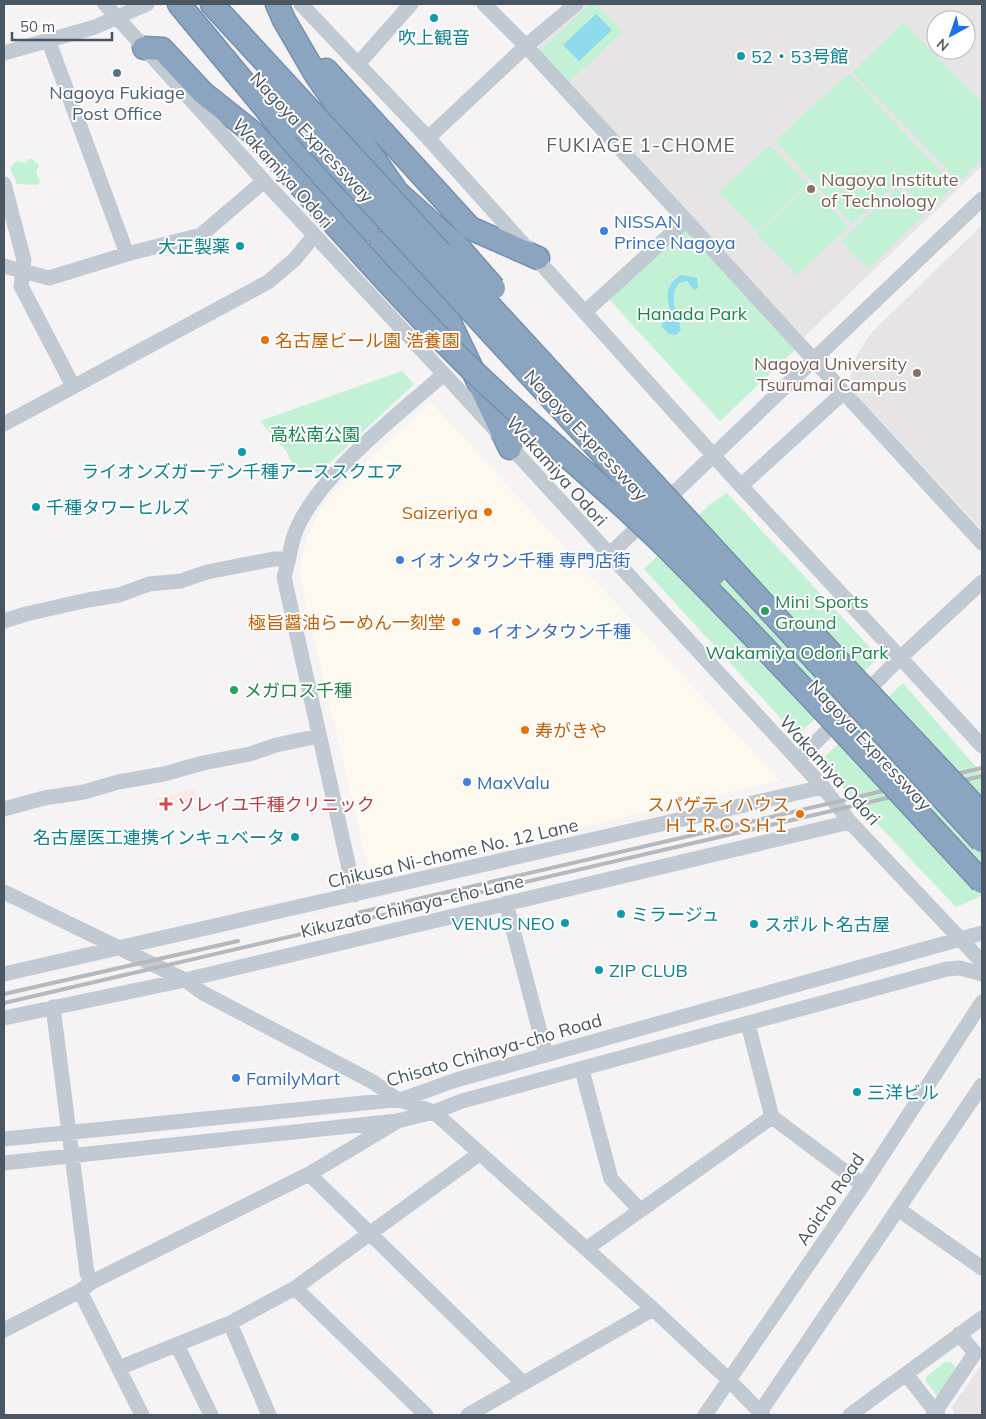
<svg xmlns="http://www.w3.org/2000/svg" width="986" height="1419" font-family="Mulish,'Noto Sans JP',sans-serif">
<style>
.commercial{fill:#fdf9ef}
.education{fill:#e6e4e5;fill-rule:evenodd}
.medical{fill:#fce8e6}
.green{fill:#c3f1d5}
.water{fill:#90daee}
.lines{fill:none;stroke-linecap:round;stroke-linejoin:round}
.highway-casing{stroke:#7690ad;stroke-width:25}
.minor{stroke:#c1cad2;stroke-width:15}
.highway{stroke:#8ba5c1;stroke-width:22}
.rail{stroke:#b5b8bd;stroke-width:4}
.highway-bridge-casing{stroke:#7690ad;stroke-width:25;stroke-linecap:butt}
.highway-bridge{stroke:#8ba5c1;stroke-width:22}
.culture-dot{fill:#0f9aa8;stroke:#fff;stroke-width:2}
.service-dot{fill:#5c6f8a;stroke:#fff;stroke-width:2}
.education-dot{fill:#8d6e63;stroke:#fff;stroke-width:2}
.shop-dot{fill:#3f7fe0;stroke:#fff;stroke-width:2}
.food-dot{fill:#e8710a;stroke:#fff;stroke-width:2}
.leisure-dot{fill:#2e9e5b;stroke:#fff;stroke-width:2}
.health-dot{fill:#e0444e;stroke:#fff;stroke-width:2}
.labels{text-anchor:middle;dominant-baseline:central;stroke-width:4;stroke-linejoin:round;paint-order:stroke}
.culture-label{font-size:18px;fill:#0d838f;stroke:#fff;text-anchor:start}
.service-label{font-size:18px;fill:#4e5e75;stroke:#fff}
.street-label{font-size:18px;fill:#4a5661;stroke:#fff}
.education-label{font-size:18px;fill:#785e54;stroke:#fff;text-anchor:start}
.shop-label{font-size:18px;fill:#366cbe;stroke:#fff;text-anchor:start}
.park-label{font-size:18px;fill:#17864f;stroke:#fff}
.food-label{font-size:18px;fill:#c56008;stroke:#fff;text-anchor:end}
.leisure-label{font-size:18px;fill:#27864d;stroke:#fff;text-anchor:start}
.health-label{font-size:18px;fill:#be3a42;stroke:#fff;text-anchor:start}
.neighbourhood-label{font-size:19px;letter-spacing:1px;fill:#5f6368;stroke:#fff}
</style>
<rect width="100%" height="100%" fill="#f5f3f3"/>
<path class="commercial" d="M431,402L624,612L780,781L370,876L302,588L300,569L306,542L318,513L328,498Z"/>
<path class="education" d="M584,4H982V166L804,337L688,217L539,53V45ZM936,20H966V50H936Z
M982,225V530L854,392L850,378L856,357L871,333Z
M982,1364V1415H955L952,1407Z"/>
<path class="medical" d="M194,789L196,799L157,809L154,799Z"/>
<path class="green" d="M590,4H596L623,32L569,82L540,51Z
M903,22L982,103V159L959,182L852,72Z
M849,73L954,186L927,211L899,181L852,224L775,141Z
M770,145L808,184L757,232L719,192Z
M31,158L39,165L36,172L40,181L38,185L17,184L10,168L17,161L25,163Z
M809,185L849,227L797,275L757,234Z
M897,188L923,217L868,269L841,241Z
M679,230L690,232L796,349L720,421L608,298Z
M402,371L414,384L318,474L311,467L298,468L290,460L287,452L260,421Z
M727,493L879,657L797,736L644,569L710,504Z
M903,683L982,774V896L956,907L819,762Z
M945,1362H951L958,1369L941,1394L936,1395L926,1381V1377Z"/>
<path class="water" d="M596,14L612,30L579,61L563,45Z
M681,275L697,278L698,288L694,290L687,281L679,283C668,297 677,315 681,330L676,335L669,334L661,326L665,320L671,319C669,300 661,288 681,275Z"/>
<g class="lines">
<defs>
<path id="highway" d="M179,4L266,109L330,192L367,229
M212,4L316,117
M277,4L284,20L316,75L397,192L460,249
M144,48L162,49L203,93L252,132
M326,70L470,228L538,258
M269,91L304,129
M381,243L448,319L510,448"/>
</defs>
<use href="#highway" class="highway-casing"/>
<path class="minor" d="M105,4L264,181L444,374L823,787L850,822L982,962
M301,4L428,138L731,475L982,746
M484,4L526,46L982,543
M49,42L127,254
M4,53L95,27L147,4
M358,64L411,4
M428,138L526,46L576,4
M4,184L24,260L21,286L73,386
M4,266L49,278L127,254L201,235L264,181
M586,311L685,221
M4,424L268,282L294,260L314,236
M742,485L844,392
M609,555L982,199
M4,621L26,614L88,600L119,595L149,584L181,581L207,572L274,559H289
M798,760L901,657L982,582
M4,809L44,798L84,792L118,782L164,774L203,763L250,754L276,745L319,736
M4,892L185,980L203,993L373,1082L397,1099L434,1112L653,1309L729,1380L763,1415
M355,895L284,577C288,564 290,549 294,536C313,479 399,414 444,374
M506,903L546,1055
M4,974L823,787
M53,1007L87,1273L92,1282
M4,1018L185,980L850,822
M748,1024L772,1117L863,1185
M582,1070L611,1179L639,1209
M4,1139L403,1099L456,1080L982,933
M4,1163L397,1121L434,1112L462,1101L947,969L960,968L982,974
M309,1174L523,1383
M898,1209L982,1268
M586,1249L772,1117
M295,1288L426,1415
M80,1291L142,1415
M230,1323L269,1415
M4,1330L80,1291L92,1282L309,1174L396,1122
M177,1345L211,1415
M119,1368L230,1323L295,1288L479,1154
M906,1374L938,1415
M468,1415L653,1309
M705,1415L863,1185L982,1002
M758,1415L982,1085
M850,1415L982,1318
M933,1415L975,1353L959,1334"/>
<use href="#highway" class="highway"/>
<path class="rail" d="M357,913L982,768
M4,994L238,941
M4,1003L982,776"/>
<defs>
<path id="highway-bridge" d="M316,117L982,841
M304,129L714,575
M252,132C323,210 391,290 466,364C531,428 603,484 668,549C776,657 879,770 982,882
M460,249L494,288
M815,636L982,814"/>
</defs>
<use href="#highway-bridge" class="highway-bridge-casing"/>
<use href="#highway-bridge" class="highway-bridge"/>
</g>
<g class="culture-dot">
<circle cx="434" cy="18" r="5"/>
<circle cx="741" cy="56" r="5"/>
<circle cx="240" cy="246" r="5"/>
<circle cx="242" cy="452" r="5"/>
<circle cx="36" cy="507" r="5"/>
<circle cx="295" cy="837" r="5"/>
<circle cx="621" cy="914" r="5"/>
<circle cx="565" cy="923" r="5"/>
<circle cx="754" cy="924" r="5"/>
<circle cx="599" cy="970" r="5"/>
<circle cx="857" cy="1092" r="5"/>
</g>
<circle class="service-dot" cx="117" cy="73" r="5"/>
<g class="education-dot">
<circle cx="811" cy="189" r="5"/>
<circle cx="917" cy="373" r="5"/>
</g>
<g class="shop-dot">
<circle cx="604" cy="231" r="5"/>
<circle cx="400" cy="560" r="5"/>
<circle cx="477" cy="631" r="5"/>
<circle cx="467" cy="782" r="5"/>
<circle cx="236" cy="1078" r="5"/>
</g>
<g class="food-dot">
<circle cx="265" cy="340" r="5"/>
<circle cx="488" cy="512" r="5"/>
<circle cx="456" cy="622" r="5"/>
<circle cx="525" cy="730" r="5"/>
<circle cx="800" cy="814" r="5"/>
</g>
<g class="leisure-dot">
<circle cx="765" cy="611" r="5"/>
<circle cx="234" cy="690" r="5"/>
</g>
<path class="health-dot" d="M163.5 796.5h5v5h5v5h-5v5h-5v-5h-5v-5h5z"/>
<g class="labels">
<g class="culture-label">
<text x="434" y="37" text-anchor="middle">吹上観音</text>
<text x="751" y="56">52・53号館</text>
<text x="230" y="246" text-anchor="end">大正製薬</text>
<text x="242" y="471" text-anchor="middle">ライオンズガーデン千種アーススクエア</text>
<text x="46" y="507">千種タワーヒルズ</text>
<text x="285" y="837" text-anchor="end">名古屋医工連携インキュベータ</text>
<text x="631" y="914">ミラージュ</text>
<text x="555" y="923" text-anchor="end">VENUS NEO</text>
<text x="764" y="924">スポルト名古屋</text>
<text x="609" y="970">ZIP CLUB</text>
<text x="867" y="1092">三洋ビル</text>
</g>
<g class="service-label">
<text x="117" y="92">Nagoya Fukiage<tspan x="117" dy="21">Post Office</tspan></text>
</g>
<g class="street-label">
<text transform="translate(312 137) rotate(47)">Nagoya Expressway</text>
<text transform="translate(283 173) rotate(48)">Wakamiya Odori</text>
<text transform="translate(586 435) rotate(47)">Nagoya Expressway</text>
<text transform="translate(557 471) rotate(48)">Wakamiya Odori</text>
<text transform="translate(870 745) rotate(47)">Nagoya Expressway</text>
<text transform="translate(830 770) rotate(48)">Wakamiya Odori</text>
<text transform="translate(453 853) rotate(-13)">Chikusa Ni-chome No. 12 Lane</text>
<text transform="translate(412 906) rotate(-13)">Kikuzato Chihaya-cho Lane</text>
<text transform="translate(494 1050) rotate(-16)">Chisato Chihaya-cho Road</text>
<text transform="translate(830 1199) rotate(-56)">Aoicho Road</text>
</g>
<g class="education-label">
<text x="821" y="179">Nagoya Institute<tspan x="821" dy="21">of Technology</tspan></text>
<text x="907" y="363" text-anchor="end">Nagoya University<tspan x="907" dy="21">Tsurumai Campus</tspan></text>
</g>
<g class="shop-label">
<text x="614" y="221">NISSAN<tspan x="614" dy="21">Prince Nagoya</tspan></text>
<text x="410" y="560">イオンタウン千種 専門店街</text>
<text x="487" y="631">イオンタウン千種</text>
<text x="477" y="782">MaxValu</text>
<text x="246" y="1078">FamilyMart</text>
</g>
<g class="park-label">
<text x="692" y="313">Hanada Park</text>
<text x="315" y="434">高松南公園</text>
<text x="797" y="652">Wakamiya Odori Park</text>
</g>
<g class="food-label">
<text x="275" y="340" text-anchor="start">名古屋ビール園 浩養園</text>
<text x="478" y="512">Saizeriya</text>
<text x="446" y="622">極旨醤油らーめん一刻堂</text>
<text x="535" y="730" text-anchor="start">寿がきや</text>
<text x="790" y="804">スパゲティハウス<tspan x="790" dy="21">ＨＩＲＯＳＨＩ</tspan></text>
</g>
<g class="leisure-label">
<text x="775" y="601">Mini Sports<tspan x="775" dy="21">Ground</tspan></text>
<text x="244" y="690">メガロス千種</text>
</g>
<g class="health-label">
<text x="177" y="804">ソレイユ千種クリニック</text>
</g>
<g class="neighbourhood-label">
<text x="641" y="145">FUKIAGE 1-CHOME</text>
</g>
</g>
<rect width="986" height="1419" fill="none" stroke="#4a5661" stroke-width="10"/>
<g transform="translate(951 35) rotate(220)"><circle r="24" fill="#ffffff" stroke="#b7bbc0"/>
<path d="M0-4L9 19L0 12L-9 19Z" fill="#1a73e8"/>
<text y="-8" font-size="14" font-weight="bold" text-anchor="middle" fill="#4a5661">N</text>
</g>
<path d="M12 32v8h100v-8" fill="none" stroke="#4a5661" stroke-width="2.5"/>
<text x="20" y="32" font-size="15" fill="#4a5661" stroke="#ffffff" stroke-width="4" paint-order="stroke">50 m</text>
</svg>
